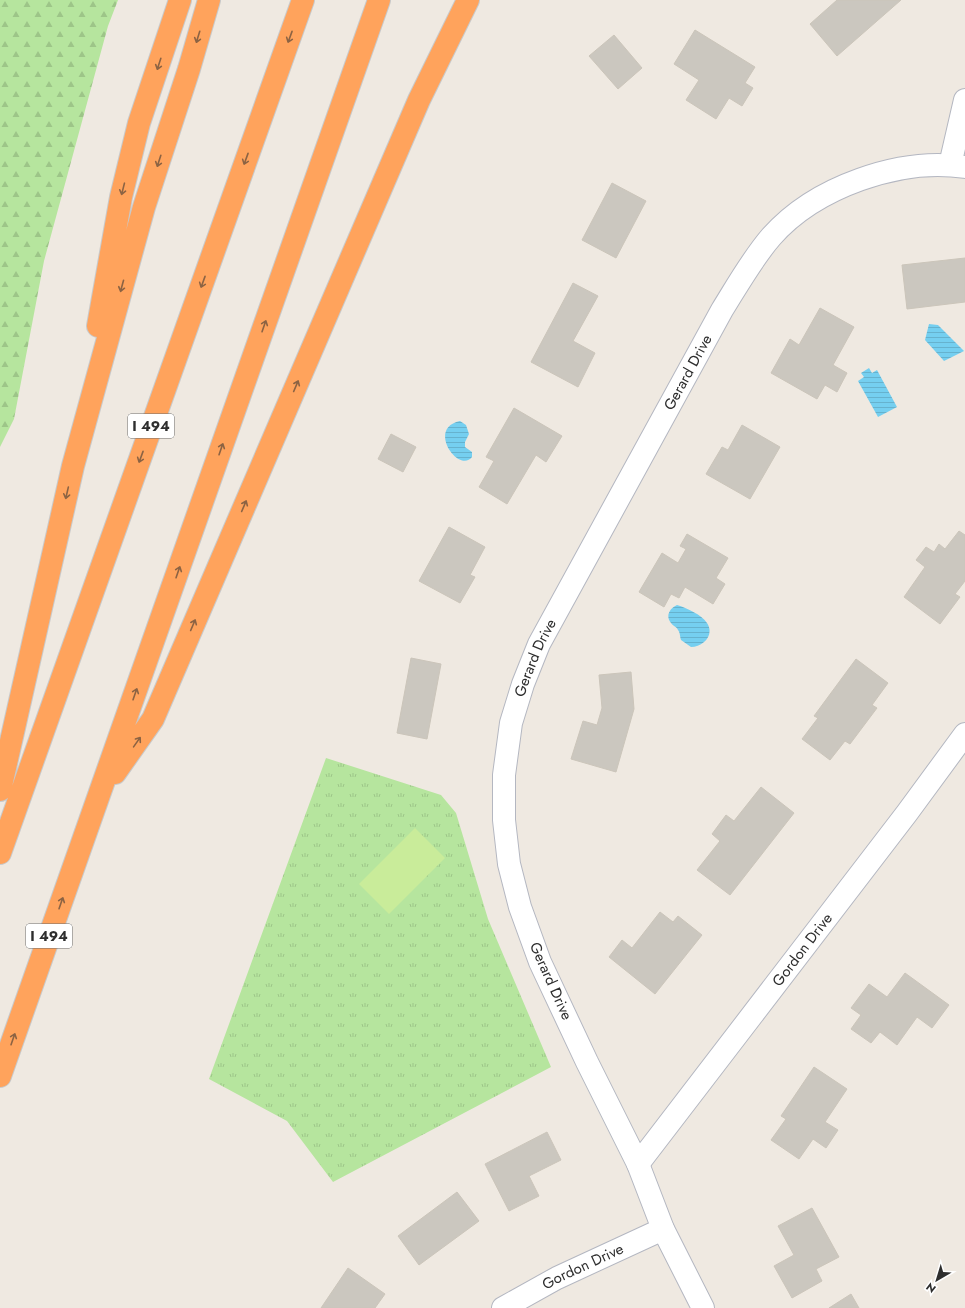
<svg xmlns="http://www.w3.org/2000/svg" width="965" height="1308" font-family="Jost,sans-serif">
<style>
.forest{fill:url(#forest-firs)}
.park{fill:url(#park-tufts)}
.pitch{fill:#c9ec9a}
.water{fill:url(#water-rules)}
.building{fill:#cbc7bf;stroke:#cbc5ba}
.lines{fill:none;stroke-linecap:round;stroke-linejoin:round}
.minor-casing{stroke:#b4b7c1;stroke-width:24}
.highway-casing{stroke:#c9c9c9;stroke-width:24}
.minor{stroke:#fff;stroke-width:22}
.highway{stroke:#ffa35c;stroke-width:22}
.oneway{stroke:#8c6343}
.labels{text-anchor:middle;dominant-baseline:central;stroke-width:3;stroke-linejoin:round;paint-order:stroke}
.shield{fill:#fff;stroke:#6d6d6d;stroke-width:1}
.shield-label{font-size:14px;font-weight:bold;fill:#2e2e2e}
.street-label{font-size:15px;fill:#2e2e2e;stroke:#fff}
</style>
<defs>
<pattern id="forest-firs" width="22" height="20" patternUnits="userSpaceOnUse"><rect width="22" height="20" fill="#b6e59e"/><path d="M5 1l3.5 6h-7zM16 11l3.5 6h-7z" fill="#9dc588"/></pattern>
<pattern id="park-tufts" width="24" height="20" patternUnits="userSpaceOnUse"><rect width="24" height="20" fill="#b6e59e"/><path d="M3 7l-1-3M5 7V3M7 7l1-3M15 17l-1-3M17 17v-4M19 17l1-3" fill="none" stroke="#9dc588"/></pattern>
<pattern id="water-rules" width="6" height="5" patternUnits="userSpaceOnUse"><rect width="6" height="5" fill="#75cff0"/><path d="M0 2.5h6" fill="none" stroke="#66b2ce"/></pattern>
</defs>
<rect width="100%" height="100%" fill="#efe9e1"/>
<path class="forest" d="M0,0H118L108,26L44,261L14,419L0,447Z"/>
<path class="park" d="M326,758L441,795L456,813L488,919L551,1067L333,1182L287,1121L209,1079Z"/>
<path class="pitch" d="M415,828L445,858L389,914L359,884Z"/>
<path class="water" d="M929,324L938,325L964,351L944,361L925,340Z
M869,368L872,373L877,370L897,407L878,417L858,381L864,377L861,373Z
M460,421L466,425L469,434L465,442V447L472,452V457C459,474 426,428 460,421Z
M677,605C687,608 702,615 707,623C715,635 703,647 691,647L681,640C680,637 680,632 678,630C677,627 673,626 671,623C665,616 670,608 677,605Z"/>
<path class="building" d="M837,0H901L837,56L810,24Z
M695,30L755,67L745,83L753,88L742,106L729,98L716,119L686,100L699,80L674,64Z
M614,35L642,68L618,89L589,56Z
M612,183L646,201L616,258L582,240Z
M965,258V302L907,309L902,265Z
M573,283L598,296L573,341L595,353L578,387L531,362Z
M820,308L854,327L833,365L847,373L837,392L825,385L817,399L771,373L790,339L799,345Z
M514,408L562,436L546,462L536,455L507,504L479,487L494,461L486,457Z
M742,425L780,447L750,499L706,474L722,447L728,450Z
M391,434L416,447L403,472L378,459Z
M449,527L485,547L470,575L475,577L460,603L419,581Z
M959,531L965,535V581L955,594L960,597L940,624L904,597L925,567L916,560L926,547L934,552L939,544L945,549Z
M687,534L728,558L716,578L725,584L713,604L685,587L679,598L671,594L664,607L639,592L662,553L678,563L686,549L680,546Z
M411,658L441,664L427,739L397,733Z
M856,659L888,683L872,705L877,708L850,744L845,741L830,760L802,739L818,718L814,716Z
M631,672L634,709L616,772L571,759L583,721L597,725L602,708L599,675Z
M761,787L794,813L730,895L697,870L720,841L712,834L726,815L734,821Z
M660,912L673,922L678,916L702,935L655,994L609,957L622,940L632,948Z
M905,973L949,1005L932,1028L917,1017L897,1045L880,1032L871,1043L851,1029L861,1015L851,1008L869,984L887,997Z
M814,1067L847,1089L825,1122L838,1130L826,1148L813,1139L799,1159L771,1140L786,1119L781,1116Z
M547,1132L561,1160L529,1176L539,1196L509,1211L485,1164Z
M457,1192L479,1221L419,1265L398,1236Z
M812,1208L839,1257L816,1269L822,1281L792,1298L774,1266L794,1255L778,1226Z
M348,1268L385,1294L375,1308H321Z
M851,1294L859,1308H829Z"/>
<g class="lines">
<defs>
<g id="minor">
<path d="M950,165L965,100"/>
<path id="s1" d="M638,1164L907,813L965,734"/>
<path id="s2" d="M503,1308L557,1278L663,1229"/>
<path id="s3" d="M703,1308L663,1229L638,1164L587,1062L540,962L520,907L509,864L504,820V775L511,723L523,684L539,644L722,310C737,286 752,259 771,237C815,187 900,157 965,167"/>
</g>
<path id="highway" d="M98,326L121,197L139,123L180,0
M115,773L153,719L419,100L468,0
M0,790L73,466L144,207L189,69L209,0
M0,853L303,0
M0,1076L379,0"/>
</defs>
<use href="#minor" class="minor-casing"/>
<use href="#highway" class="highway-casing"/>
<use href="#minor" class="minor"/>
<use href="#highway" class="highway"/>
</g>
<defs><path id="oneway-shaft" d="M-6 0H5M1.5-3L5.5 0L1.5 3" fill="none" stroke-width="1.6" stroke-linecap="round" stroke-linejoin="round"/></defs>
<g class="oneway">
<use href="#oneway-shaft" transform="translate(198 37) rotate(107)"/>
<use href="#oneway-shaft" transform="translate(290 37) rotate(110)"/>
<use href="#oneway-shaft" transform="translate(159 64) rotate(108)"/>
<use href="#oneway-shaft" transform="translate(246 159) rotate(110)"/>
<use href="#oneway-shaft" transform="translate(159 161) rotate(108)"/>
<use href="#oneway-shaft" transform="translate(123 189) rotate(104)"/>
<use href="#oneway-shaft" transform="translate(203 282) rotate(110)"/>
<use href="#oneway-shaft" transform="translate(122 286) rotate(105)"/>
<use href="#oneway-shaft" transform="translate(264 326) rotate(-71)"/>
<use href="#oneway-shaft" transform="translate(296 386) rotate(-67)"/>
<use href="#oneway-shaft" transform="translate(221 449) rotate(-71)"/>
<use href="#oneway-shaft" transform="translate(141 457) rotate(110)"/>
<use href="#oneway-shaft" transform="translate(67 493) rotate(103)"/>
<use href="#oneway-shaft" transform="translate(244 506) rotate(-67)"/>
<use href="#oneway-shaft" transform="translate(178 572) rotate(-71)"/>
<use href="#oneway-shaft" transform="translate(193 625) rotate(-67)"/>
<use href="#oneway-shaft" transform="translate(135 694) rotate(-71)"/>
<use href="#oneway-shaft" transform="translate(137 742) rotate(-55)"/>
<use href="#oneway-shaft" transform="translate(61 903) rotate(-71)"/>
<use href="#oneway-shaft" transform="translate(13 1039) rotate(-71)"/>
</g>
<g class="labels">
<g class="shield">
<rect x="128" y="414" width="46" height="24" rx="3"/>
<rect x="26" y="924" width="46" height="24" rx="3"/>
</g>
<g class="shield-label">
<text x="151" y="426">I 494</text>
<text x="49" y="936">I 494</text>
</g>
<g class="street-label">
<text stroke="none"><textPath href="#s3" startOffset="1021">Gerard Drive</textPath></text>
<text stroke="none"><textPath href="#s3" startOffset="697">Gerard Drive</textPath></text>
<text stroke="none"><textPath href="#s1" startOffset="270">Gordon Drive</textPath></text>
<text transform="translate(551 981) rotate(66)">Gerard Drive</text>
<text stroke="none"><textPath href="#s2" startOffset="90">Gordon Drive</textPath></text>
</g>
</g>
<g transform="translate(937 1280) rotate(218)" stroke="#ffffff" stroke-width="3" paint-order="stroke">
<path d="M0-3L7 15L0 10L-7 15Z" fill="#2e2e2e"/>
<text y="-6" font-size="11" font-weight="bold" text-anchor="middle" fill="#2e2e2e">N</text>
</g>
</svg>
